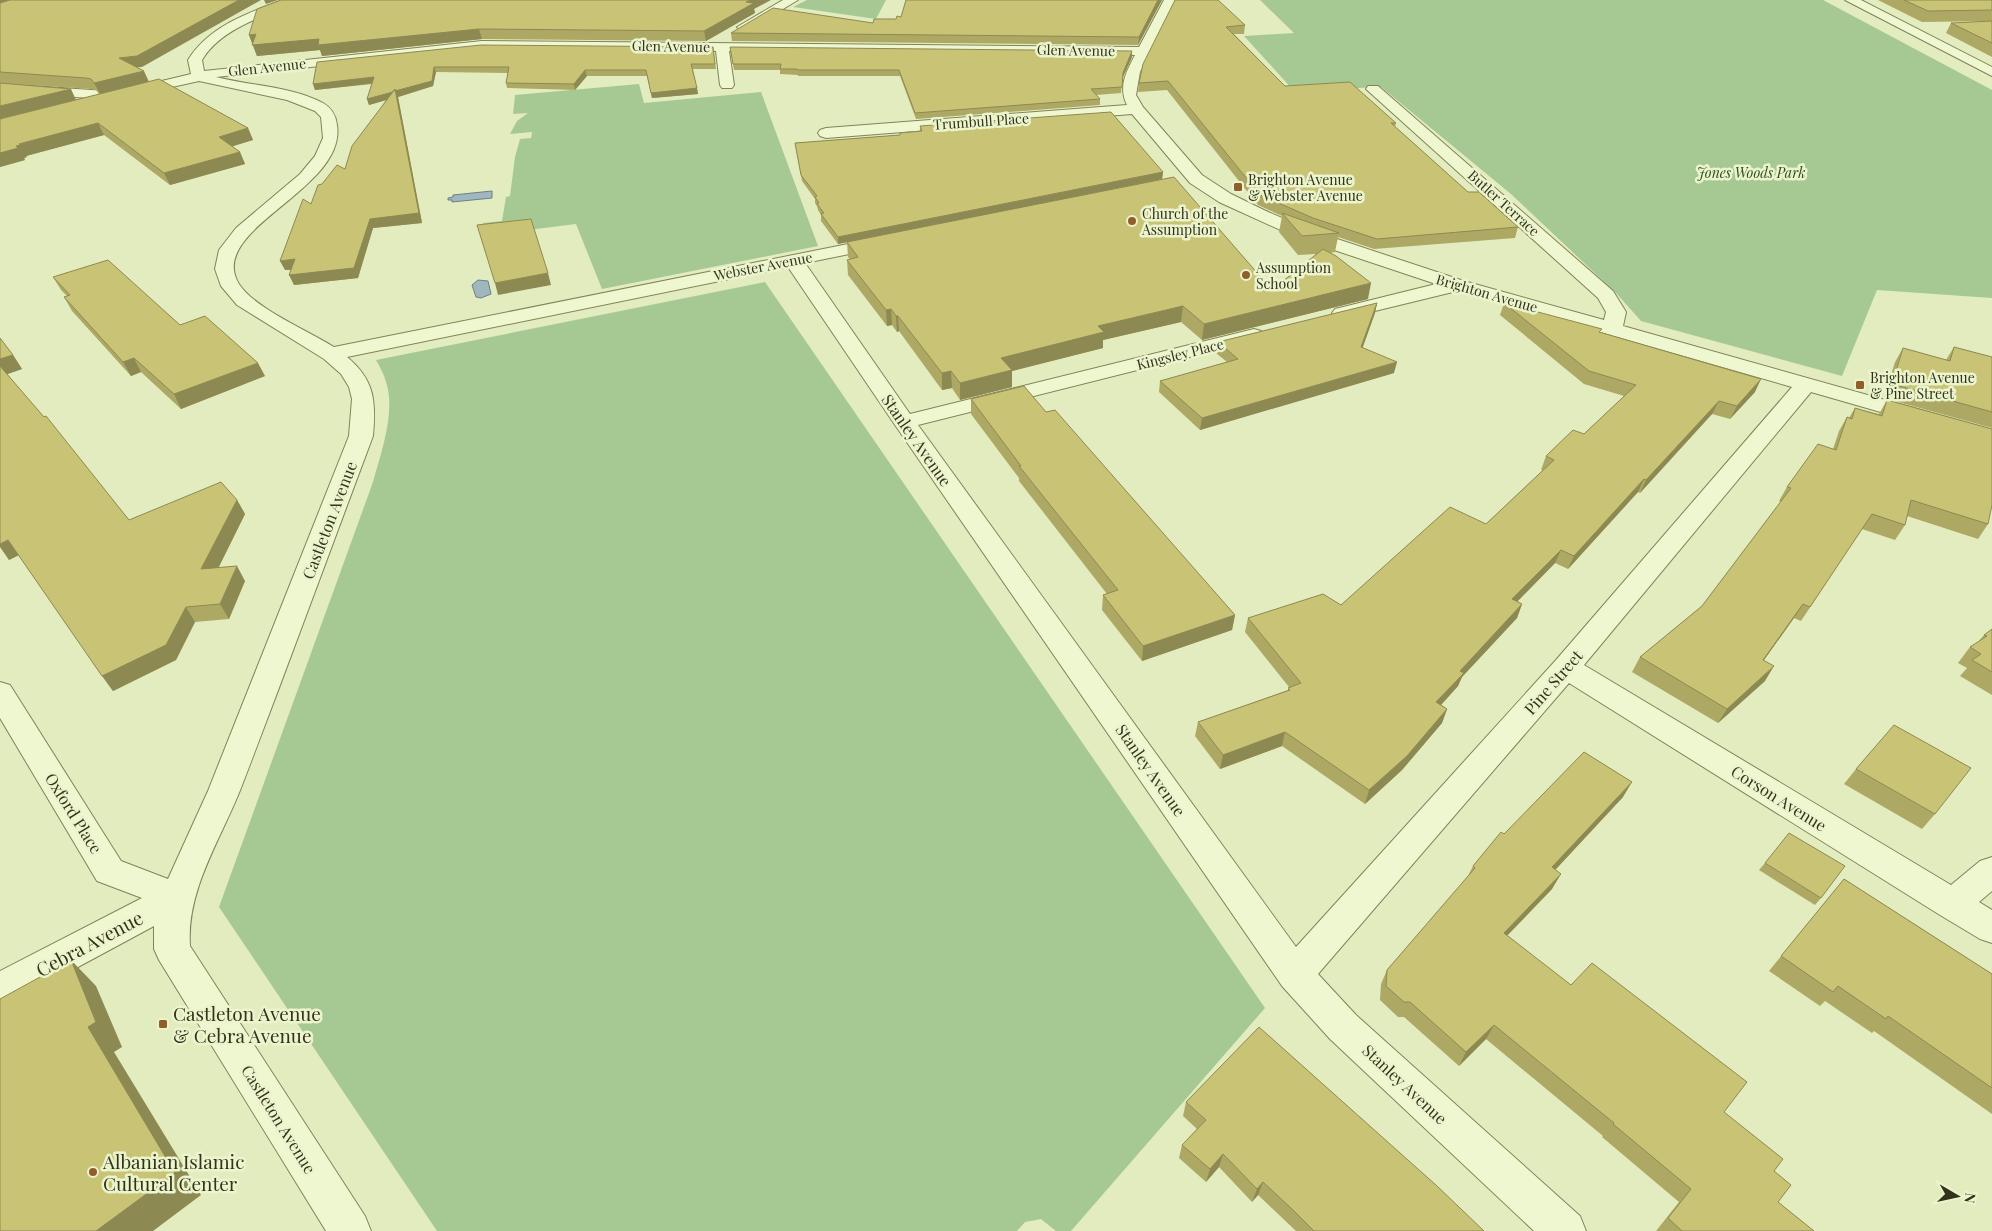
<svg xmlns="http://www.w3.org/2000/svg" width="1992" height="1231" font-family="'Playfair Display',serif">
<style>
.green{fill:#a6c993}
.water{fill:#a1b7be;stroke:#69818a}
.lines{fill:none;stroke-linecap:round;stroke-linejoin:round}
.minor-casing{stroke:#818358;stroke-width:2}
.minor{fill:#eff7d1;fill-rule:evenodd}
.wall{fill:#ada965}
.shaded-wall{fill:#8d8952}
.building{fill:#c9c475;stroke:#8d8952}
.poi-dot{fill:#905e2a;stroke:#ebf4cd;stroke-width:2}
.labels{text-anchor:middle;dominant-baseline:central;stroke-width:5;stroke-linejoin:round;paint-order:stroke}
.far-street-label{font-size:14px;fill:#33331c;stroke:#ebf4cd}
.far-park-label{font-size:14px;font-style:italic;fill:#2d4f23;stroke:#ebf4cd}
.far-poi-label{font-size:14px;fill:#33331c;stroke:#ebf4cd;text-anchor:start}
.street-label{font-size:16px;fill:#33331c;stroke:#ebf4cd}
.near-street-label{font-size:19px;fill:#33331c;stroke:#ebf4cd}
.near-poi-label{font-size:19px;fill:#33331c;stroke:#ebf4cd;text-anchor:start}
</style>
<rect width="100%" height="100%" fill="#e2ecbe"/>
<path class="green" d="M807,0H886L876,19L793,7Z
M1260,0H1823L1992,90V298L1877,290L1842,376L1641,321L1617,294L1511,194L1381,87L1294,91L1244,36L1294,33Z
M639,84L644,103L761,92L818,246L602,289L576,224L481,236L483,223L502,221L506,197L510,196L515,157L520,139L531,138L532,132L510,134L517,121L528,113L513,114L515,95Z
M765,282L1265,1008L1071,1231H1056L1041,1219L1025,1222L1017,1231H437L219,907L373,482C381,453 396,411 386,382C384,374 380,367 376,360Z"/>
<path class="water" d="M492,191V198L452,202V200H448V198L453,197V195Z
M478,280L488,281L491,294L481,298L476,297L472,285Z"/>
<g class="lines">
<defs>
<path id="minor" d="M283,0H301L299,3C266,15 221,28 202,60L204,71L482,41L1139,47L1164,0H1176L1140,72L1136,95L1143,107L1202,175L1231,194L1268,212L1310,230L1464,281L1604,320L1606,312L1598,298L1366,89L1368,86H1378L1613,291L1626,312L1623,326L1992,430V444L1811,392L1584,665L1951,885L1980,861L1992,857V891L1979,902L1992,910V943L1980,939L1940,915L1569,683L1318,974L1356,1015L1580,1216L1586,1231H1534L1330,1039L1282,986L893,422L788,267L347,357C375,380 376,402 373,436C329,553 286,671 241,788C221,839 186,890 190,946L365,1216L371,1231H326L159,960L154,949V926L13,1002L0,1007V971L142,898L97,881L0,718V682L10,685L121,861L168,879L208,791L349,436L352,399L349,387L341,374L324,359L237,305L221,286L215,269L219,250L236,228L300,174L315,156L323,138L321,117L315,111L287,100L199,81L127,97L120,100L0,92V84L122,92L124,90L191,74L188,60C209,26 248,13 283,0ZM482,49L716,51L720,85L722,88H732L734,85L729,51L1135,55C1126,72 1118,87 1127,105L826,128L820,130L818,133L820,136L826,138L1132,114L1190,183L1219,202L1298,238L1436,284L1335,309L1332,313L1335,317L1342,319L1457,291L1792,387L1556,660L1296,947L918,425L1261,339L1264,335L1261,331L1254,329L910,414L805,263L889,246L892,242L889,238L883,237L334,347C309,331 254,308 239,284C205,229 347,190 337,125C336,116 332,108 323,103C291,86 251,86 216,77Z
M783,0H798L748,30L743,31L737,27Z
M1845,0H1861L1992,67V76Z"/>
</defs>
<use href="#minor" class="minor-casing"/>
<use href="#minor" class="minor"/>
</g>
<path class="wall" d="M0,0L142,67H137L149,82L248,128L253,140L232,146L240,152L245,164L170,185L104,135L26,156L27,157L24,158L25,160L0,167L76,100L99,94L96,90L91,89L0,83Z
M906,0H1162L1138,45L732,41L731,33L873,23L896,19L901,17Z
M1175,0L1245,25L1244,34H1234L1285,86L1396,123L1395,127L1468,192L1518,227L1515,238L1374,249L1338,237L1335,252L1330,253L1368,299L1202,340L1181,322L1103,340V348L1012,371V387L960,400L952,388L942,390L899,331L897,332L892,325L887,326L848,275L847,260L850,259L848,257L847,242L838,244L821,221V215L818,210L817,206L815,203V199L802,181L795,143L900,135V133L920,131V126L1163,172L1162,179L1272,290L1316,254L1298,255L1279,232L1282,216L1258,205L1167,90L1138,92L1139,83Z
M1878,0H1992V21L1922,22Z
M754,9L755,13L706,41L482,39L322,56L320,50L257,56L249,35Z
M1992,21V57L1946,33L1951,23Z
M713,47L716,69H693L698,94L652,98L647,76H587L575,90L507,88L506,83L508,73L436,72L433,86L398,97L422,223L373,228L358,278L294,285L291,270H285L311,204L322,184L345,169L386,100L369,105L367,99L372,84L315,90L313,84L317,62Z
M730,47L1132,57L1122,79L1121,93L1096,95L1100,99V105L916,119L900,76H798V75L780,74V70H734Z
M53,277L180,325L265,376L181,409L141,372L131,376L72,311L64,297L67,296L61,290Z
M1377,303L1375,313L1362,348L1394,373L1200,430L1159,392L1160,381L1227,362L1216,353L1218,342Z
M1504,303L1600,332L1755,392L1730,419L1712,414L1640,493L1638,492L1568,569L1555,563L1517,602L1522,604L1517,618L1462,677L1458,686L1441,705L1447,709L1442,723L1402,770L1365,804L1282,746L1220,769L1195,736L1198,722L1288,690V688L1289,687L1245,632L1248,618L1341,605L1486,524L1543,470H1541L1546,456L1584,434L1624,396L1584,384L1500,315Z
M0,338L13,355L22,369L7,374L129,520L237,500L245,514L218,568L245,581L229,619L195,622L176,660L113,691L19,555L9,560Z
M1954,347L1992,357V428L1884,398L1895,362L1903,348L1946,360Z
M971,399L1046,412L1235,615L1232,630L1142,661L1102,610L1103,595L1107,594L1019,481V478L971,414Z
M1887,400L1988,524L1978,539L1907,516L1905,525L1895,540L1862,529L1801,621L1794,618L1764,660L1765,681L1718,723L1632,672L1640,657L1702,606L1781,502L1779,501L1787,487L1833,449L1839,431L1847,417L1849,418L1855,408L1879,414Z
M1992,629V695L1960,676L1967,668L1958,663L1970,647L1978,642L1984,635Z
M1856,769L1935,814L1922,829L1844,784Z
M1623,797L1555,870L1552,889L1507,936L1724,1112L1774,1171L1778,1202L1814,1231H1656L1679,1202L1602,1137L1603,1136L1486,1039L1459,1066L1404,1017H1398L1380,1000L1381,984L1387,970L1467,878L1473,866L1504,834Z
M1765,863L1821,898L1815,905L1759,870Z
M1844,879L1992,974V1114L1874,1031L1872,1033L1825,1001L1820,1006L1769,971Z
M1186,1102L1484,1231H1296L1258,1195L1252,1202L1219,1167L1206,1182L1179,1158L1182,1145L1197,1129L1183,1116Z"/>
<path class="shaded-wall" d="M0,0H10L0,3Z
M239,0H261L142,67L124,68L119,58Z
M264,0H278L266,4Z
M750,0H771L754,9L755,13L706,41L704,31Z
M1158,0H1162L1138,45L1139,37Z
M479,29L482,39L322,56L320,50L257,56L249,35Z
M1132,51V57L1122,79L1123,73Z
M434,67L436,72L433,86L398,97L422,223L373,228L358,278L294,285L289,275L397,97L369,105L367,99Z
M585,70L587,76L575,90L574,84Z
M144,71L149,82L100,94L94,83Z
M374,77L376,83L315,90L313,84Z
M697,88L698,94L652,98L651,93Z
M71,89L76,100L0,119V106Z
M98,123L104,135L26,156L27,157L24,158L25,160L0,167V153L16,146L19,144Z
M248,128L253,140L224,149L219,137Z
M240,152L245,164L170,185L164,173Z
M1163,172L1162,179L838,244V237Z
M295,259L299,269L285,270L280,261Z
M548,273L551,285L498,295L495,283Z
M1371,283L1368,299L1202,340L1204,324Z
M1377,303L1375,313L1359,358L1361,347Z
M1183,306L1181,322L1103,340V348L1012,371V387L960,400V383L1001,358L1098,326Z
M891,309L892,325L887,326L886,310Z
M896,316H898L899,331L897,332Z
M13,355L22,369L5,375L0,367V359Z
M134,358L141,372L131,376L123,362Z
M1397,362L1394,373L1200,430L1202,418Z
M258,363L265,376L181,409L174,394Z
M951,371L952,388L942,390V373Z
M1761,379L1755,392L1730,419L1737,406Z
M1719,401L1712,414L1640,493L1646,480Z
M1644,479L1638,492L1568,569L1574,556Z
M237,500L245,514L210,585L201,569Z
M8,540L19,555L9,560L0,547V544Z
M1561,550L1555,563L1506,613L1512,599Z
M237,566L245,581L229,619L220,604Z
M1522,604L1517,618L1462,677L1458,686L1431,716L1436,702L1460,671Z
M1803,604L1794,618L1754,674L1763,660Z
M186,607L195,622L176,660L113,691L102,676Z
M1235,615L1232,630L1142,661L1143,646Z
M1774,666L1765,681L1718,723L1727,709Z
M1447,709L1442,723L1402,770L1365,804L1369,790Z
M1285,732L1282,746L1220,769L1223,755Z
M1632,782L1623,797L1544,882L1552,867Z
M1561,874L1552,889L1496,947L1504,933Z
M71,960L96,986L122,1047L114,1052L201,1195L153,1231H96L88,1027Z
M1494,1025L1486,1039L1459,1066L1466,1052Z
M1223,1154L1219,1167L1206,1182L1210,1169Z
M1263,1182L1258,1195L1252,1202L1257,1189Z"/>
<path class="building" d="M10,0H239L137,56L119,58L144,71L94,83L91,79L86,78L0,72V3Z
M281,0H750L746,2L754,3L704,31L479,29L318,45L319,39L252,45L256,34L249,35L257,9Z
M906,0H1158L1139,37L731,33L773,8L873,23L874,19H896L897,16L901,17Z
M1175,0H1218L1245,25L1226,27L1285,86L1350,82L1396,123H1391L1468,192H1479L1518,227L1377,239L1313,218L1260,195L1168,81L1139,83L1143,64Z
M1904,0H1992V10L1928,11Z
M1992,21V43L1951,23Z
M481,45L713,47L715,64H691L697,88L651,93L646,70H585L574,84L506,83L509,67H434L432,81L395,91V89L393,92L367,99L374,77L313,84L317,62Z
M730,47L1132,51L1123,73L1122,87L1091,89L1100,99L915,113L899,70H797V69H780L781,64H733Z
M159,79L248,128L219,137L240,152L164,173L98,123L19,144L20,145L16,146L18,148L0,153V119Z
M0,83L71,89L0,106Z
M395,89L419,213L370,219L354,268L289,275L295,259L280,261L303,199L311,204L318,185L322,184L337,165L345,169L352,146Z
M1111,112L1163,172L838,237L821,214L824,213L817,204L819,203L815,197L817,196L801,175L795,143L900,135V133L922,131L920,126Z
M1174,177L1272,290L1323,249L1336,256L1371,283L1204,324L1183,306L1098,326L1104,332L1001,358L1012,370L960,383L951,371L942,373L898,316H896L891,309L886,310L847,260L858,257L847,242Z
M1282,213L1339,233L1302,236Z
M531,219L548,273L495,283L477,225Z
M108,260L180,325L205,316L258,363L174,394L134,358L123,362L64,297L70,295L53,277Z
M1377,303L1361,347L1397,362L1202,418L1160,381L1238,359L1218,342Z
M1504,303L1602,329L1599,332L1761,379L1737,406L1719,401L1646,480L1644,479L1574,556L1561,550L1512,599L1522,604L1460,671L1464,673L1436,702L1447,709L1407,756L1369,790L1285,732L1223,755L1198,722L1290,690L1288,688L1301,683L1248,618L1323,594L1341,605L1450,507L1486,524L1554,460L1546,456L1573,430L1584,434L1636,385L1589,371Z
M0,338L13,355L0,359Z
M1954,347L1992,357V412L1892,384L1903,348L1950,361Z
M0,366L44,417L46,416L129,520L221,482L237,500L201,569L237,566L220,604L186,607L166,645L102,676L8,540L0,544Z
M1024,386L1046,412L1055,410L1235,615L1143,646L1103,595L1118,590L1019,466H1021L971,399Z
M1887,400L1992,429V505L1988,524L1911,500L1905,525L1872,514L1810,607L1803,604L1763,660L1774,666L1727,709L1640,657L1702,606L1791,488L1787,487L1818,444L1836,450L1847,417L1852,419L1855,408L1882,416Z
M1992,629V672L1972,660L1981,654L1970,647L1987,636L1984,635Z
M1894,725L1971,768L1935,814L1856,769Z
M1584,752L1632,782L1552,867L1561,874L1504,933L1571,985L1592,963L1747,1082L1724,1112L1783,1159L1774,1171L1791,1185L1778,1202L1814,1231H1682L1668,1218L1691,1189L1613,1124L1614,1123L1494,1025L1466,1052L1410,1002H1404L1386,986L1387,970L1475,868L1473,866L1501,832L1504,834Z
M1789,833L1845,866L1821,898L1765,863Z
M1844,879L1992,974V1088L1888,1016L1886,1019L1838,986L1833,992L1781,956Z
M71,960L96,1022L88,1027L175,1173L96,1231H0V999Z
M1259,1027L1437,1186L1484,1231H1314L1294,1211L1263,1182L1257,1189L1223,1154L1210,1169L1182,1145L1206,1120L1186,1102Z"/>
<g class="poi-dot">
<rect x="1233" y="182" width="10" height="10" rx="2.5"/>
<circle cx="1132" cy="221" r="5"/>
<circle cx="1246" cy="275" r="5"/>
<rect x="1855" y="380" width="10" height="10" rx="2.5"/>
<rect x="158" y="1019" width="10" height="10" rx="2.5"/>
<circle cx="93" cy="1172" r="5"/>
</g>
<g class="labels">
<g class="far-street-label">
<text transform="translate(671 46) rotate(1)">Glen Avenue</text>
<text transform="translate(1076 50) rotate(1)">Glen Avenue</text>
<text transform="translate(267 67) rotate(-6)">Glen Avenue</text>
<text transform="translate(981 121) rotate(-4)">Trumbull Place</text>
<text transform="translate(1504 203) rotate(42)">Butler Terrace</text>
<text transform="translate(763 266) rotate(-11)">Webster Avenue</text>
<text transform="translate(1487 293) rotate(16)">Brighton Avenue</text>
<text transform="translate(1180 354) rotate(-14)">Kingsley Place</text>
</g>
<g class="far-park-label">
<text x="1751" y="172">Jones Woods Park</text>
</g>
<g class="far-poi-label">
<text x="1248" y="179">Brighton Avenue<tspan x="1248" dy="16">&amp; Webster Avenue</tspan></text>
<text x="1142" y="213">Church of the<tspan x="1142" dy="16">Assumption</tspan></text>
<text x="1256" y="267">Assumption<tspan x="1256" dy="16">School</tspan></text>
<text x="1870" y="377">Brighton Avenue<tspan x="1870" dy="16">&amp; Pine Street</tspan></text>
</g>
<g class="street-label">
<text transform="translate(917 440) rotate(55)">Stanley Avenue</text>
<text transform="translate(329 520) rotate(-69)">Castleton Avenue</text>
<text transform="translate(1553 682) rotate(-49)">Pine Street</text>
<text transform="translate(1151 770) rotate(55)">Stanley Avenue</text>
<text transform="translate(1779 798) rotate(32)">Corson Avenue</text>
<text transform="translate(74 813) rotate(58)">Oxford Place</text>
<text transform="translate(1405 1084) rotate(43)">Stanley Avenue</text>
<text transform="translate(279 1119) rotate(58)">Castleton Avenue</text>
</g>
<g class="near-street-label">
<text transform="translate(89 943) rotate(-28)">Cebra Avenue</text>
</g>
<g class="near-poi-label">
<text x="173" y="1013">Castleton Avenue<tspan x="173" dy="22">&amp; Cebra Avenue</tspan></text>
<text x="103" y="1161">Albanian Islamic<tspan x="103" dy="22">Cultural Center</tspan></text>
</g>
</g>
<g transform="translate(1957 1196) rotate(99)" stroke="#ebf4cd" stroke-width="4" paint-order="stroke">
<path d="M0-4L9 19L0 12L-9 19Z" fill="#33331c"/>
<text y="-8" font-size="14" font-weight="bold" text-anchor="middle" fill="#33331c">N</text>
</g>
</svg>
